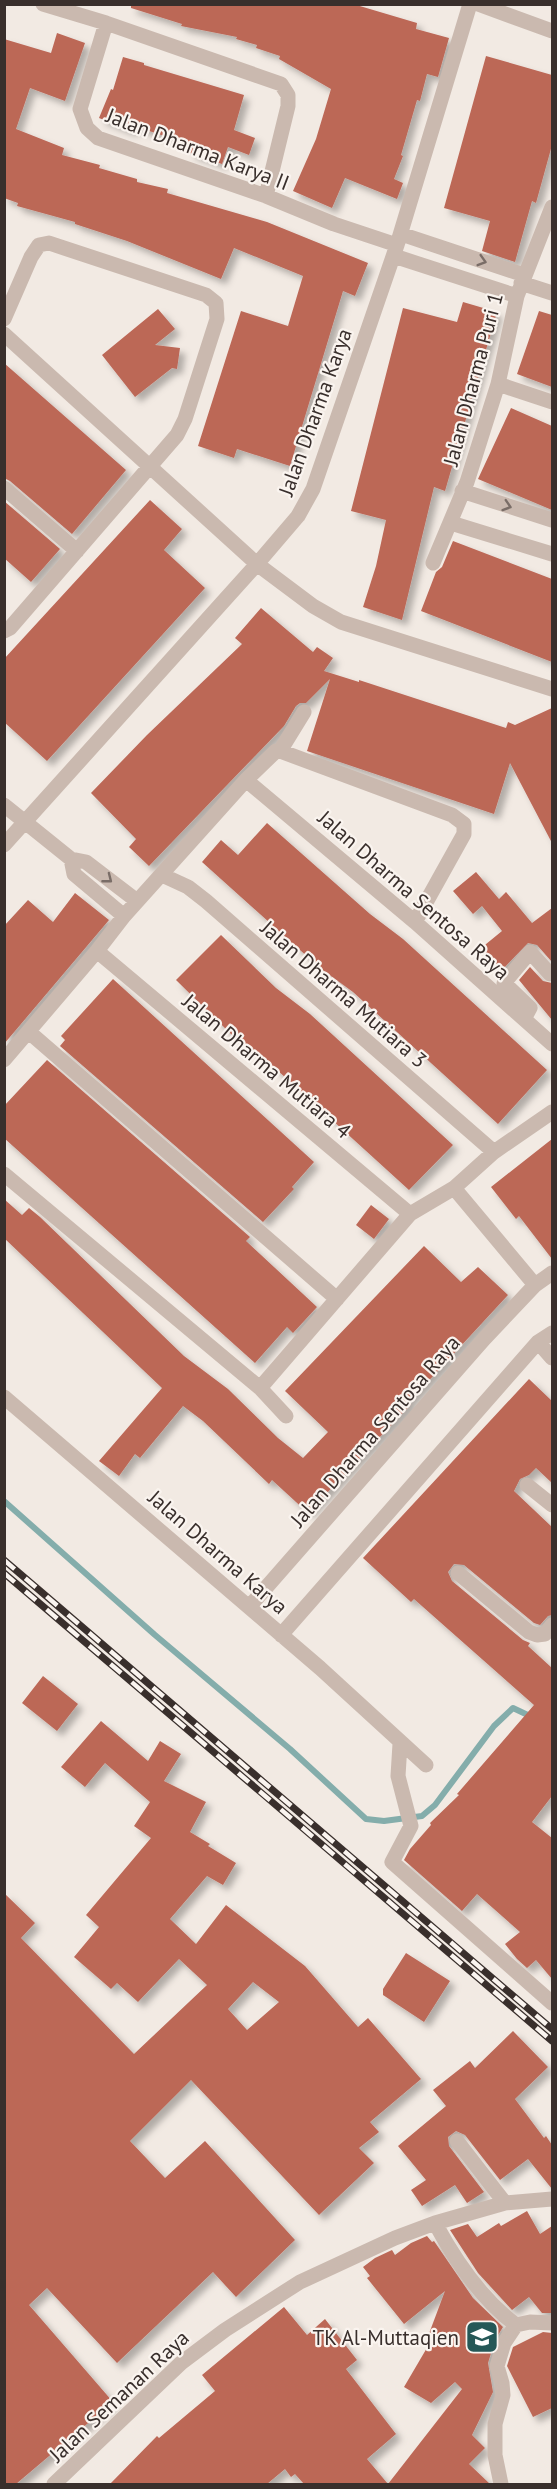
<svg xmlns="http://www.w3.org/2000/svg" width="557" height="2489" font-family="'PT Sans',sans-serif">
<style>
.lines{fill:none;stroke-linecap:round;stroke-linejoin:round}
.stream{stroke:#84adab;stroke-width:6}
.building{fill:#bc6757;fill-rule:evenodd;filter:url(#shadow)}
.minor{stroke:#cab9af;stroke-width:15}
.rail-casing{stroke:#392f2c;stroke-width:7}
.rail{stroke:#faf4ef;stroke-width:4.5;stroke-dasharray:14;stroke-linecap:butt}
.oneway{stroke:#7a6d67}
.labels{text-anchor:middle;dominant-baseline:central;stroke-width:4.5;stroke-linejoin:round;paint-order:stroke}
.street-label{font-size:21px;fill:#392f2c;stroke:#faf4ef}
.poi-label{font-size:21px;fill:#392f2c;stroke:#faf4ef;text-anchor:end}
</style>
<defs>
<filter id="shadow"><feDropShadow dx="5.5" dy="5.5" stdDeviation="3" flood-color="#0004"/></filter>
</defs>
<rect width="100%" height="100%" fill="#f2eae3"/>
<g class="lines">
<path class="stream" d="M4,1501L155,1635L290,1749L366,1819L384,1821L422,1816L435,1805L494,1726L513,1708L532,1717"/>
</g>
<path class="building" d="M131,4H353L417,23L416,29L449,38L438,77L427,74L420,101L417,100L401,155L403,156L394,179L403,183L397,199L345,178L332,208L293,191L316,139L331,89L279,59L280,56L256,48L257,45L236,39L237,37L181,26L182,24L131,8Z
M57,33L85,43L65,101L30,88L16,129L64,148L62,155L100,165L99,168L137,179V182L168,189L167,193L267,222L368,263L355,296L343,291L290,466L237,449L234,458L198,446L241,311L288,326L303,276L234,248L221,279L127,241L75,224V222L17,206L18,203L4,198V39L51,53Z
M486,56L552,75V145L536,203L532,201L515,262L482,251L490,221L444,208Z
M123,57L144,63V65L244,95L234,130L255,138L249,155L228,147L222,164L190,153L192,145L134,126L132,131L99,118L111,89L113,90Z
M463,302L497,312L445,491L434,487L402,620L363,607L376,566L386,520L351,511L403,308L457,322Z
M158,309L175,329L155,345L180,348L177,369L172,368L135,397L102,355Z
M539,311L552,315V387L517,374Z
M4,363L126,470L72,534L10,481L4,478Z
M511,408L552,426V510L478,479Z
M150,500L182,529L164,550L205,588L47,761L4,722V659Z
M4,501L60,549L31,582L4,558Z
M453,541L552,579V662L421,611L436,572L442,567Z
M261,608L313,652L317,647L333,658L324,671L359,682V680L506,728L508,722L515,725L552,708V843L510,763L494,814L307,751L330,679L306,703H300L296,706L284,726L149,866L129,847L136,839L91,793L147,735L242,644L235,638Z
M267,823L370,914L403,939L547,1070L498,1124L353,992L320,968L202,862L221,840L238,855Z
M476,872L499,899L506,892L532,923L552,908V962L537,945L528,943L500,972L480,949L502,931L482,906L473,914L453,891Z
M75,893L109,920L4,1044V926L28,900L53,922Z
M221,935L276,988L310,1014L453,1145L409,1190L265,1059L232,1035L176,980Z
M530,967L543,981L552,983V1020L519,980Z
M113,979L314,1162L292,1187L294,1189L263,1222L60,1046L65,1040L61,1036Z
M47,1060L250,1237L246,1241L317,1307L293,1333L287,1327L255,1363L4,1138V1106Z
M552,1139V1259L519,1216L516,1219L491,1187Z
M4,1199L22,1215L29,1208L40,1217L184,1356L228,1389L278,1438L303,1458L328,1432L285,1391L424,1246L461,1282L478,1267L508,1295L409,1402L411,1404L308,1513L272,1480L269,1484L203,1421L183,1406L140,1458L135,1454L119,1476L99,1461L162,1388L4,1238Z
M371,1205L389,1219L374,1239L356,1225Z
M529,1379L552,1401V1483L536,1468L529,1475L520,1479L514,1491L552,1527V1615L548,1616L540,1625L534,1623L464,1565L454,1564L448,1572L452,1581L523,1640L530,1643L528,1646L552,1668V1796L532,1822L552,1838V1979L536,1960L527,1968L517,1959L505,1944L520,1932L477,1894L462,1911L404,1860L410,1849L431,1825L430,1823L459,1795L457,1794L534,1705L414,1599L411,1602L363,1558Z
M43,1676L78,1704L57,1731L22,1703Z
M101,1721L148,1761L160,1741L181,1754L164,1781L206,1802L190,1832L210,1844L208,1846L236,1863L223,1885L207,1876L170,1919L196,1944L226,1905L305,1966L358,2027L368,2018L421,2079L370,2122L379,2132L359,2148L374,2163L319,2215L191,2080L130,2141L165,2178L205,2141L295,2240L236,2297L213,2272L117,2363L47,2288L29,2305L113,2402L16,2484H4V1893L35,1923L21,1938L134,2054L207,1985L179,1959L138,2002L117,1983L111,1989L74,1957L99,1927L86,1915L151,1838L134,1826L150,1802L105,1763L85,1787L61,1767ZM253,1982L279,2002L247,2030L228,2009Z
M406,1953L450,1981L424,2022L383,1995V1989Z
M513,2031L548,2067L515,2099L544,2138L546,2136L552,2145V2189L528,2159L500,2180L465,2135L456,2131L448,2137L449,2146L484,2192L467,2203L455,2185L422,2206L411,2190L426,2180L398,2146L446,2106L433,2090L470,2061L475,2068Z
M527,2211L540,2234L552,2226V2313H542L529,2297L512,2310L478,2273L450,2230L468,2224L477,2237L499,2223L501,2226Z
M427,2236L432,2242L434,2241L473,2298L503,2327L495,2340L488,2363L493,2392L472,2435L485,2448L469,2464L490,2484H304L295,2474L291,2477L285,2469L267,2484H110L157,2436L159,2438L215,2391L202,2375L284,2307L307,2335L325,2319L357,2360L346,2369L396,2434L367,2459L388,2484L462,2389L455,2382L431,2403L404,2387L431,2341L427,2339L445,2291L404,2324L367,2278L370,2276L363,2267L375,2258L392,2250L395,2255L411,2243Z
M543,2332L552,2333V2408L533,2417L507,2366L513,2347Z"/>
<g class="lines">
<path class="minor" d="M43,4L106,23L281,84L288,95V106L266,196
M478,4L552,31
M106,23L80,109L87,128L98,138L266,196L334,224L397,245
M401,234L524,275
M394,256L517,296
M521,283L552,293
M4,319L31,257L39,245L49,243L206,295L216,303L217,319L185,419L177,435L10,628L4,631
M4,334L257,564L313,606L341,622L552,689
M498,384L552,402
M4,488L77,551
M462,491L552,520
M451,523L552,554
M433,563L467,482L498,384L517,296L552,207
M280,751L304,712
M246,780L415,922L552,1044
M4,805L71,859L86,862L137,901
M4,845L257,564L298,516L313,489L397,245L470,4
M71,859L74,874L124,916
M162,875L188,887L206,901L494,1152
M97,951L410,1214
M524,1019L530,1008L504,983L530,952L550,974L552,972
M29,1032L337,1299
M4,1060L97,951L124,916L246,780L276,751H280L452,815L464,824V834L415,922
M4,1174L260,1388L410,1214L454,1188
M535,1285L454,1188L494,1152L552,1112
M538,1342L552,1358
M260,1388L286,1416
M4,1397L320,1668L426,1765
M527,1485L552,1505
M458,1573L529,1632L537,1635L545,1634L552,1625
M249,1607L484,1339L535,1285L552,1273
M281,1635L538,1342L552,1333
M400,1744L398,1776L411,1826L392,1862L552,2003
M457,2141L505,2203
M435,2223C456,2262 481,2299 516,2325
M516,2325L530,2322L552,2323
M54,2484L181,2363L225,2330L300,2282L395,2238L435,2223L505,2203L552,2199
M501,2484L495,2455V2424L503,2395L502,2383L497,2366L504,2343L516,2325"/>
<defs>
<path id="rail" d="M4,1560L552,2029
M4,1573L552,2041"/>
</defs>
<use href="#rail" class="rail-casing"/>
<use href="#rail" class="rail"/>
</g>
<defs><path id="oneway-chevron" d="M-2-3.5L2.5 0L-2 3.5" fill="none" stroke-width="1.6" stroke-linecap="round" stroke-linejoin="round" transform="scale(1.5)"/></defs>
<g class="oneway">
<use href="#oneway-chevron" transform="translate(482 261) rotate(17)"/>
<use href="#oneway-chevron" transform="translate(507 506) rotate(18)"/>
<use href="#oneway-chevron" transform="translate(108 879) rotate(38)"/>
</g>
<defs>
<symbol id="school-square" viewBox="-11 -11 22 22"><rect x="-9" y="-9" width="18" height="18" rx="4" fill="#255857" stroke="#faf4ef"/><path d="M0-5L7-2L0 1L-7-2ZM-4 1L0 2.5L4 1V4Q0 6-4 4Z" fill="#fff"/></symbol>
</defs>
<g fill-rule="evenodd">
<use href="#school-square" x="463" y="2318" width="38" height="38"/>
</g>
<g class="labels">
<g class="street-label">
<text transform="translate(198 149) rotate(21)">Jalan Dharma Karya II</text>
<text transform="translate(473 379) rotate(-75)">Jalan Dharma Puri 1</text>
<text transform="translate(315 412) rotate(-70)">Jalan Dharma Karya</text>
<text transform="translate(414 895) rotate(41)">Jalan Dharma Sentosa Raya</text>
<text transform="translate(344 994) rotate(41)">Jalan Dharma Mutiara 3</text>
<text transform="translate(267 1066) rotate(40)">Jalan Dharma Mutiara 4</text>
<text transform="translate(375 1431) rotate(-49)">Jalan Dharma Sentosa Raya</text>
<text transform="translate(218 1552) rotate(41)">Jalan Dharma Karya</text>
<text transform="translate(119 2396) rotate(-43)">Jalan Semanan Raya</text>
</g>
<g class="poi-label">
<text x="459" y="2337">TK Al-Muttaqien</text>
</g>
</g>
<rect width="557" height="2489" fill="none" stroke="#392f2c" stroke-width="12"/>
</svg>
